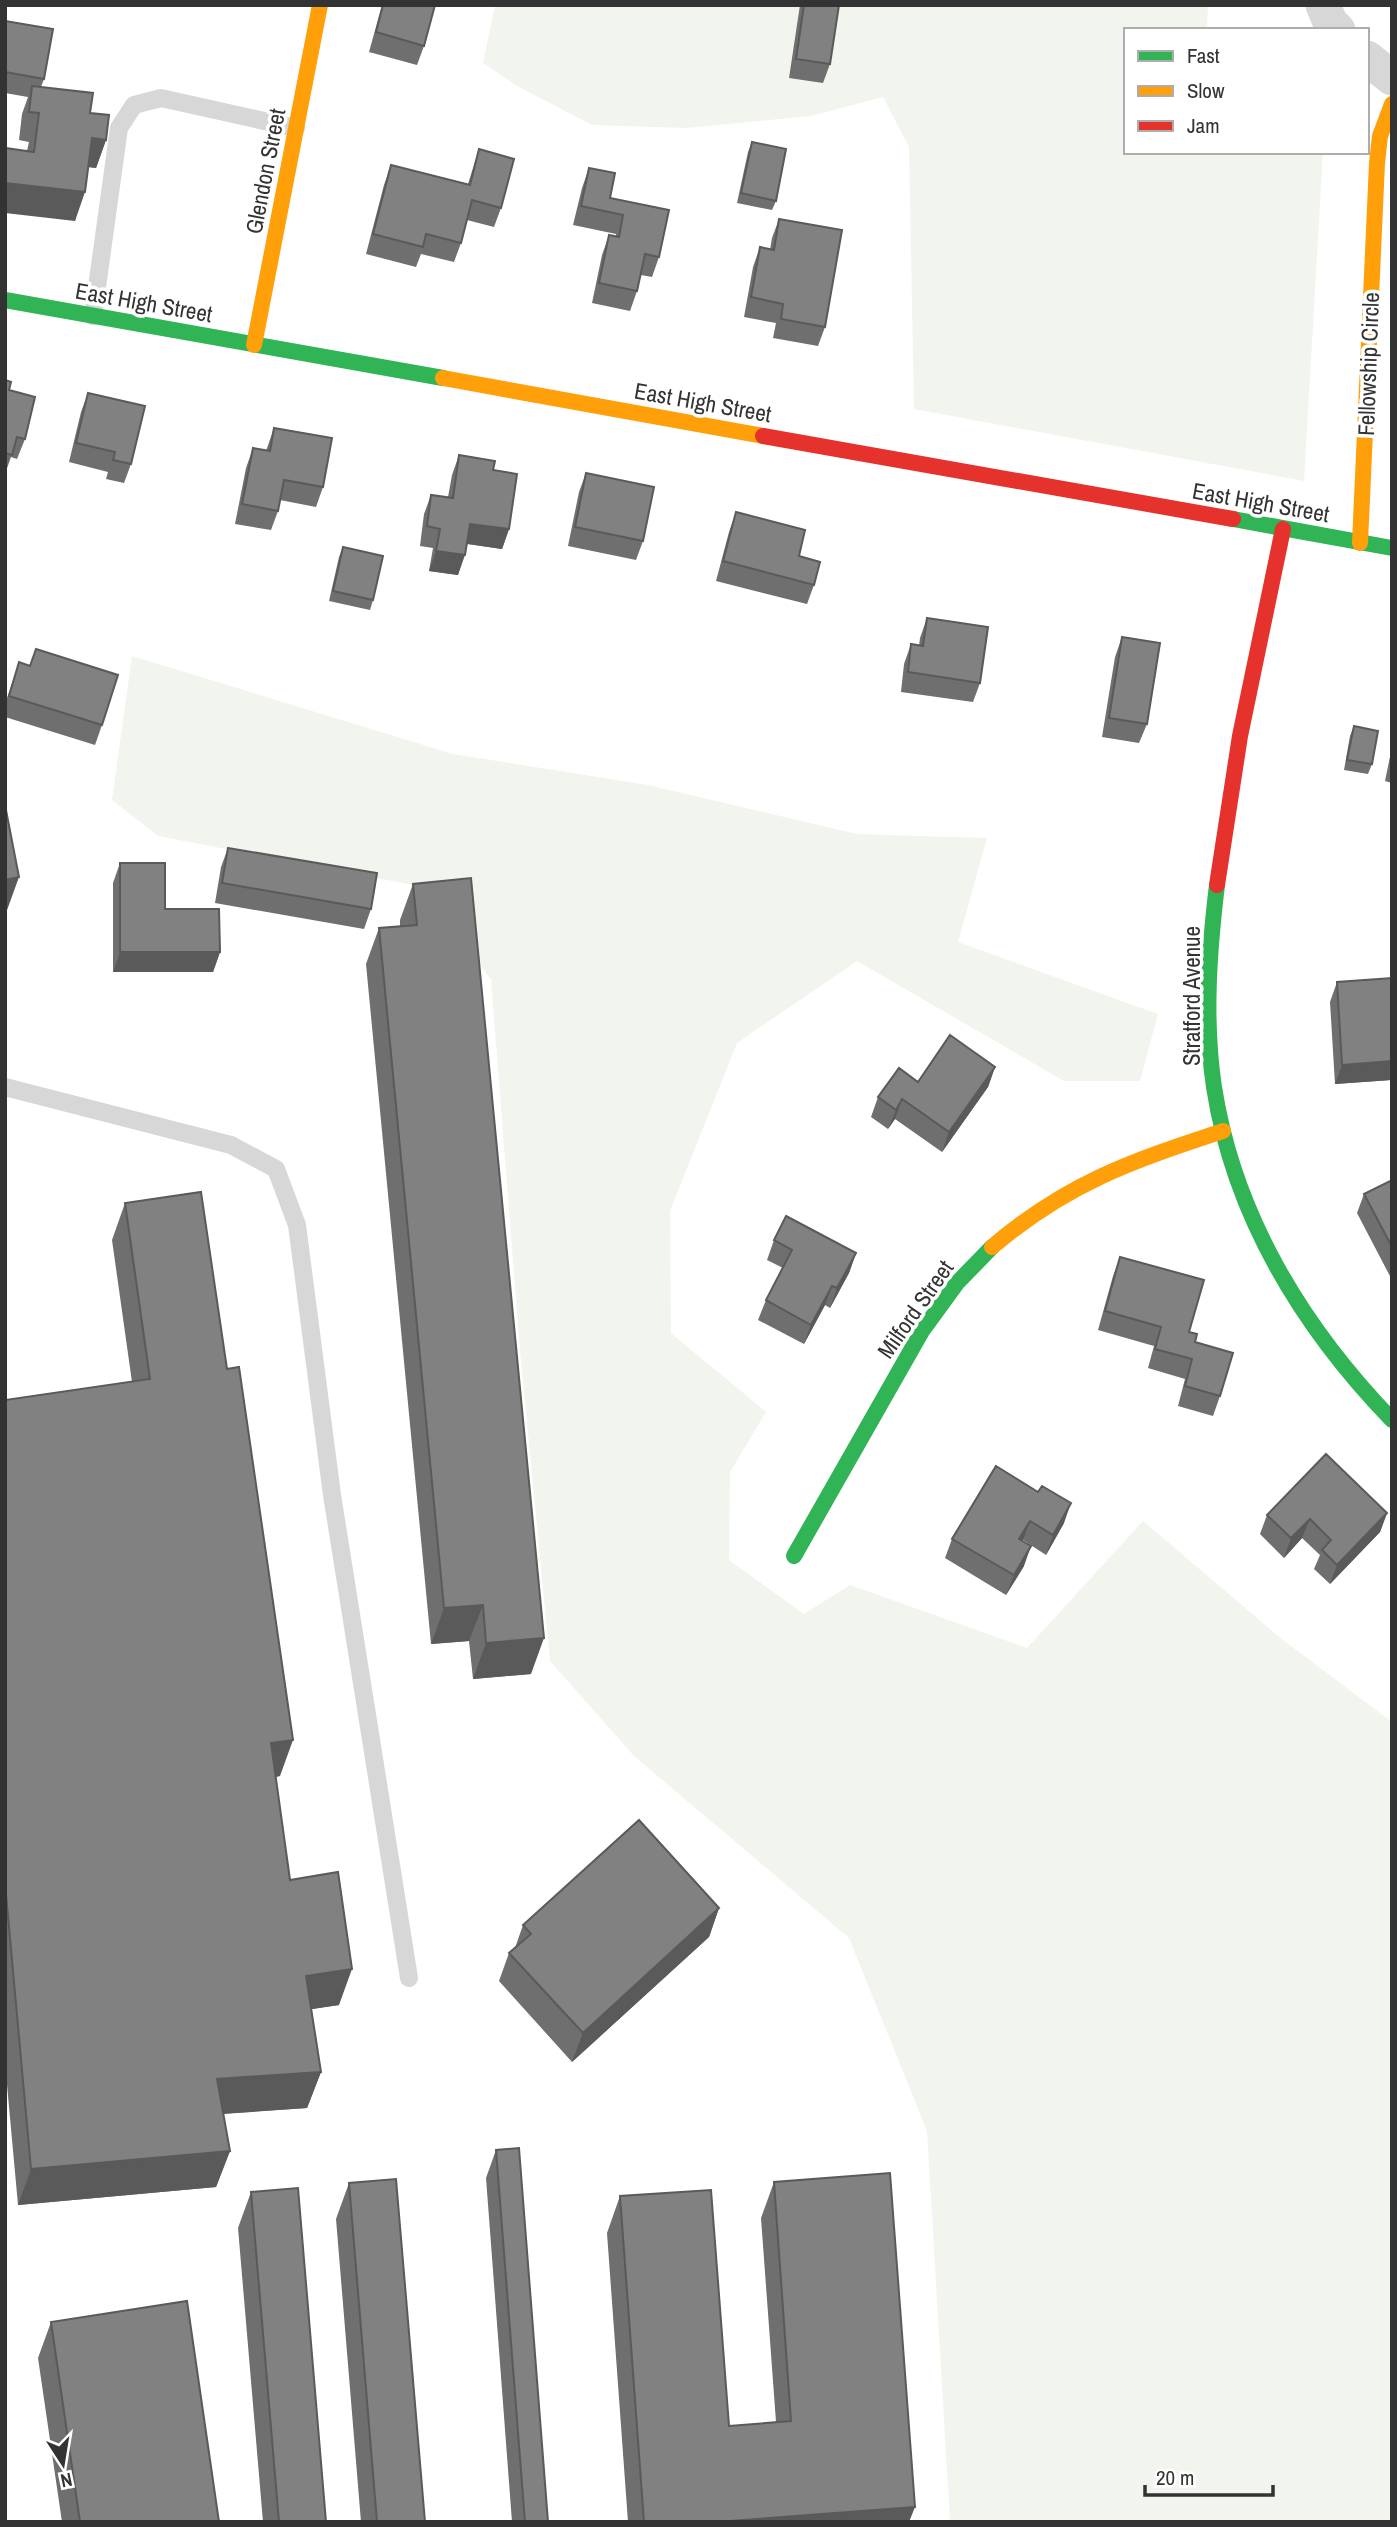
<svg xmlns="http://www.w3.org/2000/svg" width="1397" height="2527" font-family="'Archivo Narrow',sans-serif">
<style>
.green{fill:#f1f5ed}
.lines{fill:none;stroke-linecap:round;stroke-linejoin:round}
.lane{stroke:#d7d7d7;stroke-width:18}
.street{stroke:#d7d7d7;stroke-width:35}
.fast{stroke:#30b455;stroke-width:16}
.slow{stroke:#ff9f0a;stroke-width:16}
.jam{stroke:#e5322d;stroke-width:16}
.wall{fill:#6f6f6f}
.shaded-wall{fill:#5a5a5a}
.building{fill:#818181;stroke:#5a5a5a;stroke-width:2}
.labels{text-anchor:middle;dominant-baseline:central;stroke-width:7;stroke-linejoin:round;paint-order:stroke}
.street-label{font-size:23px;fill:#333;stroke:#fff}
</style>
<rect width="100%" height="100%" fill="#fff"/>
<path class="green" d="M495,5H1208L1207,30H1126V152H1323L1304,481L914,409L909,147L883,97L811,116L686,128L592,125L517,86L483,63Z
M132,656L453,754L648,785L857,834L987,838L958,942L1158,1014L1140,1081H1064L857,961L737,1043L670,1211L671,1333L766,1412L730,1472L729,1560L804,1614L850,1585L1027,1648L1143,1521L1283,1640L1392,1722V2522H950L927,2131L849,1938L634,1756L550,1661L520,1350L491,980L424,887L158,836L112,800Z"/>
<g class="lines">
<path class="lane" d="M93,316L119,128L134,105L161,98L296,128
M5,1087L231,1145L276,1169L297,1225L332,1495L409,1978"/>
<path class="street" d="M1323,5L1330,22L1338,30
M1367,58L1392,78"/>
<path class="fast" d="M5,300L443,378
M1233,519L1392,548
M1217,885C1209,951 1204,1021 1214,1087C1234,1216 1303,1328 1392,1420
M794,1556L922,1331L957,1283L992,1247"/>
<path class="slow" d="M254,345L320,5
M443,378L763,436
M1360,543L1377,163L1380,136L1392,104
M992,1247C1067,1183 1132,1161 1223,1131"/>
<path class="jam" d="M763,436L1233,519
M1217,885L1240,736L1283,529"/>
</g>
<path class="wall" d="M382,5H435L424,46L417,65L369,52Z
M800,5H839L830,64L823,83L789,78Z
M5,21L44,79L41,87L90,113L106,140L96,168L88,167L75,221L27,151L29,142L19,140L22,114L28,97L5,93Z
M752,142L776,201L772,210L737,203L748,152Z
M479,149L501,208L494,227L467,220L461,243L454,262L421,254L416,267L366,254L384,185L391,165L468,184Z
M589,168L610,198L659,257L652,277L641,275L637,291L630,311L592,303L602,255L609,235L616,236V234L573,225L582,188Z
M779,219L825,327L818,346L773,338L776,323L744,317L753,267L760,247L770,250L772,238Z
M5,380L25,439L17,459L11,457L5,474Z
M88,393L131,464L124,483L106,479L108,472L69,462L81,412Z
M274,428L323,487L316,507L280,500L278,511L271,530L235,524L246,468L253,448L266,451Z
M459,455L493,470L509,529L502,549L467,544L458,575L429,571L433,548L420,546L424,514L431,495L448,497L452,475Z
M586,473L643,541L636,560L568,546L579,492Z
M736,512L814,585L807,604L716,581L729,532Z
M343,547L373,600L370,610L329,601L339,557Z
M927,618L980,683L973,702L901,692L904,664L911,644L919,646L920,638Z
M1122,637L1147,724L1139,743L1102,737L1115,657Z
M36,649L102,725L95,745L5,717V704L19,662L30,666Z
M1354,726L1372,764L1368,774L1344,770L1350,736Z
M1392,747V783L1385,781Z
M228,848L371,909L364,929L215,903L221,867Z
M120,863L165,909L220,952L213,972H113V883Z
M413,884L531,1674L473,1679L469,1641L431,1644L366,964L379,928L400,926V920Z
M1392,978V1078L1391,1080L1335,1084L1330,1002L1337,982Z
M995,1067L988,1087L942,1152L895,1119L888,1129L871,1117L878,1097L918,1082Z
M1392,1180V1280L1357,1213L1364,1194Z
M125,1203L280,1776L276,1777L290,1880L339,2005L311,2009L321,2072L307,2108L223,2114L230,2151L216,2187L18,2205L5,2063V1400L132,1382L112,1240Z
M774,1240L856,1253L849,1273L830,1308L825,1305L804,1344L758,1320L766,1300L783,1268L767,1260Z
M1120,1257L1189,1332L1220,1396L1213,1416L1178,1406L1185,1379L1148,1368L1154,1346L1098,1330L1113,1276Z
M1038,1492L1064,1523L1046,1555L1023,1540L1024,1566L1006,1595L945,1558L952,1539Z
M1387,1513L1380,1532L1330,1584L1314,1569L1320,1555L1302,1538L1284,1558L1260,1534L1267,1515Z
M719,1908L709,1937L572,2062L499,1981L509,1953L515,1948L523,1925Z
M496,2150L548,2522H512L486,2178Z
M774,2182L909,2522H628L607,2233L620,2196L729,2426L776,2422L761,2218Z
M349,2183L425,2522H361L336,2219Z
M251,2192L326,2522H263L238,2228Z
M51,2322L219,2522H62L38,2358Z"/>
<path class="shaded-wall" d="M92,138L106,140L96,168L81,166Z
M5,183L85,192L75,221L5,213Z
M470,524L509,529L502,549L462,543Z
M436,551L465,555L458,575L429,571Z
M19,877L6,913H5V880Z
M120,952H220L213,972H113Z
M1392,1061L1391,1080L1335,1084L1342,1065Z
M995,1067L988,1087L942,1152L949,1132Z
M902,1099L895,1119L888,1129L896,1110Z
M856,1253L849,1273L830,1308L837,1288Z
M832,1286L825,1305L804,1344L811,1325Z
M1071,1503L1064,1523L1046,1555L1053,1535Z
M1387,1513L1380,1532L1330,1584L1337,1565Z
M1310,1519L1302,1538L1284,1558L1291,1538Z
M1030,1521L1023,1540L1019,1539Z
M1031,1546L1024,1566L1006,1595L1014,1575Z
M483,1605L469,1641L431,1644L444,1608Z
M544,1638L531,1674L473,1679L486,1643Z
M293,1740L280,1776L258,1779L271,1743Z
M719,1908L709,1937L572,2062L583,2033Z
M352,1969L339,2005L293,2012L306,1976Z
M321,2072L307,2108L204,2115L217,2079Z
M230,2151L216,2187L18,2205L31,2169Z
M915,2507L909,2522H717Z"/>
<path class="building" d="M383,5H435L424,46L376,32Z
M804,5H839L830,64L796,59Z
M5,21L53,29L44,79L5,72Z
M32,86L93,93L90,113L109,115L106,140L92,138L85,192L5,183V148L34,152L39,113L29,112Z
M752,142L786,149L776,201L741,193Z
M479,149L514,159L501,208L472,200L461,243L426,234L423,247L373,234L391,165L470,185Z
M589,168L615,173L610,198L669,210L659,257L645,254L637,291L599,283L609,235L619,237L623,215L581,206Z
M779,219L842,230L825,327L781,319L783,304L751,297L760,247L774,250Z
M5,380L11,382L9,390L35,397L25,439L17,437L12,455L5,453Z
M88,393L145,406L131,464L113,460L115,452L76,443Z
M274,428L332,438L323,487L284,480L278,511L242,504L253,448L270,451Z
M459,455L495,461L493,470L517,474L509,529L470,524L465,555L436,551L440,529L427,526L431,495L453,498Z
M586,473L654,487L643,541L575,527Z
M736,512L805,530L799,556L820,562L814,585L723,561Z
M343,547L383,556L373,600L333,591Z
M927,618L988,627L980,683L908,672L911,644L923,646Z
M1122,637L1160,643L1147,724L1109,718Z
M36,649L118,675L102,725L9,696L19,662L30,666Z
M1354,726L1378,731L1372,764L1347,760Z
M5,805L19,877L5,880Z
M228,848L377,873L371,909L222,883Z
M120,863H165V909H219L220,952H120Z
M471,878L544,1638L486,1643L483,1605L444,1608L379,928L417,925L413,884Z
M1392,978V1061L1342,1065L1337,982Z
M950,1035L995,1067L949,1132L902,1099L896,1110L878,1097L899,1068L918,1082Z
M1392,1180V1247L1364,1194Z
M201,1192L227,1369L239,1367L293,1740L271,1743L290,1880L338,1872L352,1969L306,1976L321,2072L217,2079L230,2151L31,2169L5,1883V1400L150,1379L125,1203Z
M786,1216L856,1253L837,1288L832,1286L811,1325L766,1300L792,1250L774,1240Z
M1120,1257L1204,1280L1189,1332L1197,1334L1195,1342L1233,1353L1220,1396L1185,1386L1192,1359L1155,1349L1161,1327L1105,1311Z
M1326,1454L1387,1513L1337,1565L1322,1550L1331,1540L1310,1519L1291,1538L1267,1515Z
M996,1466L1038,1492L1042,1486L1071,1503L1053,1535L1030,1521L1019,1539L1031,1546L1014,1575L952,1539Z
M639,1820L719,1908L583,2033L509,1953L531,1934L523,1925Z
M519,2148L548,2522H525L496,2150Z
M890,2173L915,2507L717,2522H644L620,2196L711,2190L729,2426L791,2421L774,2182Z
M396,2179L425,2522H377L349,2183Z
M298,2188L326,2522H279L251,2192Z
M187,2301L219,2522H80L51,2322Z"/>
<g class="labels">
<g class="street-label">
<text transform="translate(265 171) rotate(-79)">Glendon Street</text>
<text transform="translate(144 302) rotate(10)">East High Street</text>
<text transform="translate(1368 364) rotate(-88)">Fellowship Circle</text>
<text transform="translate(703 402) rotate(10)">East High Street</text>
<text transform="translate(1261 502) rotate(10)">East High Street</text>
<text transform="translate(1191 996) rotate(-90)">Stratford Avenue</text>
<text transform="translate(915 1309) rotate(-55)">Milford Street</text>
</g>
</g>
<rect width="1397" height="2527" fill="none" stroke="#333333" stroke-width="14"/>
<rect x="1124" y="28" width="245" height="126" fill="#ffffff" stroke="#adadad" stroke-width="2"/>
<rect x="1138" y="51" width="35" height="10" fill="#30b455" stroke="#adadad" stroke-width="2"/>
<text x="1187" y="63" font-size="21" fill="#333333">Fast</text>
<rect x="1138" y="86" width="35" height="10" fill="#ff9f0a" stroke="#adadad" stroke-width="2"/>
<text x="1187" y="98" font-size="21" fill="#333333">Slow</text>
<rect x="1138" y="121" width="35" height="10" fill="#e5322d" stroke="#adadad" stroke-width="2"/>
<text x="1187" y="133" font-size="21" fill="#333333">Jam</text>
<g transform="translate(63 2464) rotate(168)" stroke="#ffffff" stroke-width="5" paint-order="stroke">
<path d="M0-5L12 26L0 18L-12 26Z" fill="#333333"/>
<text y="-10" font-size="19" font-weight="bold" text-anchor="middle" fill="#333333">N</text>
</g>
<path d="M1145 2485v10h128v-10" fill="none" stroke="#333333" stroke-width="3.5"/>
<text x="1156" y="2485" font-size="21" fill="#333333" stroke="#ffffff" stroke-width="5" paint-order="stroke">20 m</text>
</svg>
